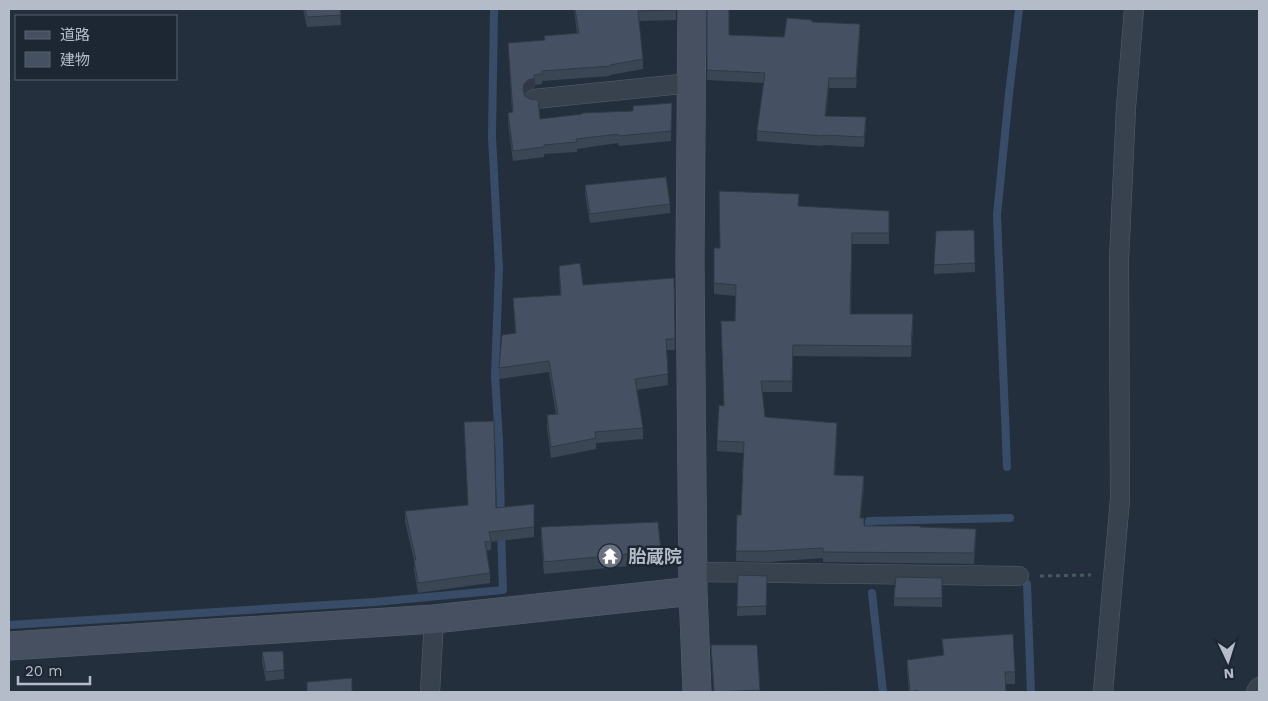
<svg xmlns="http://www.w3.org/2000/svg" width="1268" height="701" font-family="'Work Sans','Noto Sans JP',sans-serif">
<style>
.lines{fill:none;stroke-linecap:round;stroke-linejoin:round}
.stream{stroke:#394c67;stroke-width:8}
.street-casing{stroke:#565f6c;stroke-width:20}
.secondary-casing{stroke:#565f6c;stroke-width:29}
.path{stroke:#44595c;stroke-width:3;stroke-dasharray:4 4;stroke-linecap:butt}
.street{stroke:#38414e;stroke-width:19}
.secondary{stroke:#465061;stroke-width:28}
.wall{fill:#3b4654}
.shaded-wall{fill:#303945}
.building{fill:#455162;stroke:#303945}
.labels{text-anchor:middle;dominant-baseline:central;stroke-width:5;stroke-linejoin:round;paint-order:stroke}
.poi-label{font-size:18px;font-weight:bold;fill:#b4bcc9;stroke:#1d2633;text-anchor:start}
</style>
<rect width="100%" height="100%" fill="#242f3e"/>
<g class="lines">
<path class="stream" d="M494,9L492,137L499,268L495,376L499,441L501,516
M1007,467L997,215L1009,94L1019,9
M869,536V521L1010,518
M1027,584L1031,692
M872,593L883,692
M9,625L375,602L503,590L501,530"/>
<defs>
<path id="street" d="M534,99L691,83
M693,572L1019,576
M430,692L434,619
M1103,692L1120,499L1119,260L1126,107L1134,9
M1256,692L1259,687"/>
<path id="secondary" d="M692,9L690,260L693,591L697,692
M9,646L434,619L693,591"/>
</defs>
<use href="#street" class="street-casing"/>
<use href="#secondary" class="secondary-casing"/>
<path class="path" d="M1040,576L1091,575"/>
<use href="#street" class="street"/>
<use href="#secondary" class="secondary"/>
</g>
<path class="wall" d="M303,9H340L341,25L307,27Z
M574,9H676V20L639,21L643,59V69L610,75V76L542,81V84L535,85V88L528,90L524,94L540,119L633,111V106L672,103L671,141L619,146L618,143L577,149V152L544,154V157L513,161L508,123V113L512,112L508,43L544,40V36L577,33Z
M708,9L729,35L784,37L812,22L860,34L856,88H829L826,116L866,127L864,147L823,145V146L757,141V131L764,83L707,80Z
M585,185L670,204V213L590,223L585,194Z
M799,206L889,211V244H852L851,314L913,325L911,357L793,356L792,392H762L765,417L837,434L835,475L864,487L861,518L864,526L920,527L976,540L974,564L823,562V558L768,562L736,561L737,515H741L743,453L717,451V441L724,406L735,321L736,296L714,294V248H720Z
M974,230L975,272L934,274V265Z
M559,266L583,285L674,278L675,350H667L668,385L637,390L643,428V439L596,443V449L551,458L547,427V415L556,414L549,372L499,379V368L515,333L513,298L560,295Z
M464,422L496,508L534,527V537L491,542V550L486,551L490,573V583L418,593L414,570V560L405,521V511L468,505Z
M541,527L661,551V563L544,574L541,540Z
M738,575L767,576L766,615L737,616Z
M942,578V607L894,606V598Z
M942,639L1015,672V684H1005L1006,692H909L907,671V660L943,655Z
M711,645H757L760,692H714Z
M262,652L284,670V679L266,681L262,661Z"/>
<path class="shaded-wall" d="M860,24V34L856,88V78Z
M535,78V88L528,90L524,94L523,90L524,84L528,80Z
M829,78V88L825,126V116Z
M866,117V127L864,147V137Z
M837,423V434L834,486V475Z
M864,476V487L860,529V518Z
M976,529V540L974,564V553Z"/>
<path class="building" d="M305,9H340L341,15L307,17Z
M575,9H676V10L638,11L643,59L610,65V66L542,71V74L534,75L535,78L528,80L524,84L523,90L525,96L530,99L538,100L540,119L582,114V113L633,111V106L672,103L671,131L619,136L618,134L576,139L577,142L544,145V147L513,151L508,113L513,112L508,43L545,40L544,36L579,33Z
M707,9H729V35L784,37L787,18L812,20V22L860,24L856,78H829L825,116L866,117L864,137L823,135V136L757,131L765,73L707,70Z
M666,177L670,204L590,214L585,185Z
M719,191L799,194L798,206L889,211V233H852L850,314H913L911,346L793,345L792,381H761L765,417L837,423L834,475L864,476L860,518H864V526H920V527L976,529L974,553L823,552V548L768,551H736L737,515H741L744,442L717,441L719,405L724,406L721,321H735L736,285L714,283V248H720Z
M974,230L975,263L934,265L936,231Z
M580,263L583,285L674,278L675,339H666L668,374L635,379L643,428L595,432L596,438L551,447L547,415L558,414L549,361L499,368L502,335L516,333L513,298L561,295L559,266Z
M494,421L496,508L534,504V527L489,532L491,541L485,542L490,573L418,583L414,560H416L405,511L468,505L464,422Z
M658,522L661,551L544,562L541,527Z
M738,575L767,576L766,606L737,607Z
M896,577L942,578V598H894Z
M1013,634L1015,672H1005L1006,692H918V690L910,692L907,660L944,655L942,639Z
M711,645H757L760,690L714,692Z
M283,651L284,670L266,672L262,652Z
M352,678V692H307V682Z
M837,691V692H805Z"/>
<defs>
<symbol id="temple-disc" viewBox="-11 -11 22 22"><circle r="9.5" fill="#6b7280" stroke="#1d2633"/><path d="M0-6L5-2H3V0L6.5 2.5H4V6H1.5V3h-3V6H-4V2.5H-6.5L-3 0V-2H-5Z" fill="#fff"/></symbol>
</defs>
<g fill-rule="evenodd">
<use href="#temple-disc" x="596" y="542" width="28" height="28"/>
</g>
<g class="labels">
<g class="poi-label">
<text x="628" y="556">胎蔵院</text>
</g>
</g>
<rect width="1268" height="701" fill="none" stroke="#b4bcc9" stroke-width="20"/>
<rect x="15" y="15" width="162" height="65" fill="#1d2633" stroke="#59626f"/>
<rect x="25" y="31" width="25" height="8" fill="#465061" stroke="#59626f"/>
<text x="60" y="40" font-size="15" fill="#b4bcc9">道路</text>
<rect x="25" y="52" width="25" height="15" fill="#455162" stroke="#59626f"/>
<text x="60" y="65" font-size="15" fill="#b4bcc9">建物</text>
<g transform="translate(1228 661) rotate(176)" stroke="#1d2633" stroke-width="4" paint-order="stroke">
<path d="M0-4L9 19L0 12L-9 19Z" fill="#b4bcc9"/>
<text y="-8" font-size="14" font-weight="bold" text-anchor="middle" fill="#b4bcc9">N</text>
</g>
<path d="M18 676v8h72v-8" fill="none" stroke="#b4bcc9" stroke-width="2.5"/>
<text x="25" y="676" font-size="15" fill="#b4bcc9" stroke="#1d2633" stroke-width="4" paint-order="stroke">20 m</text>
</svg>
